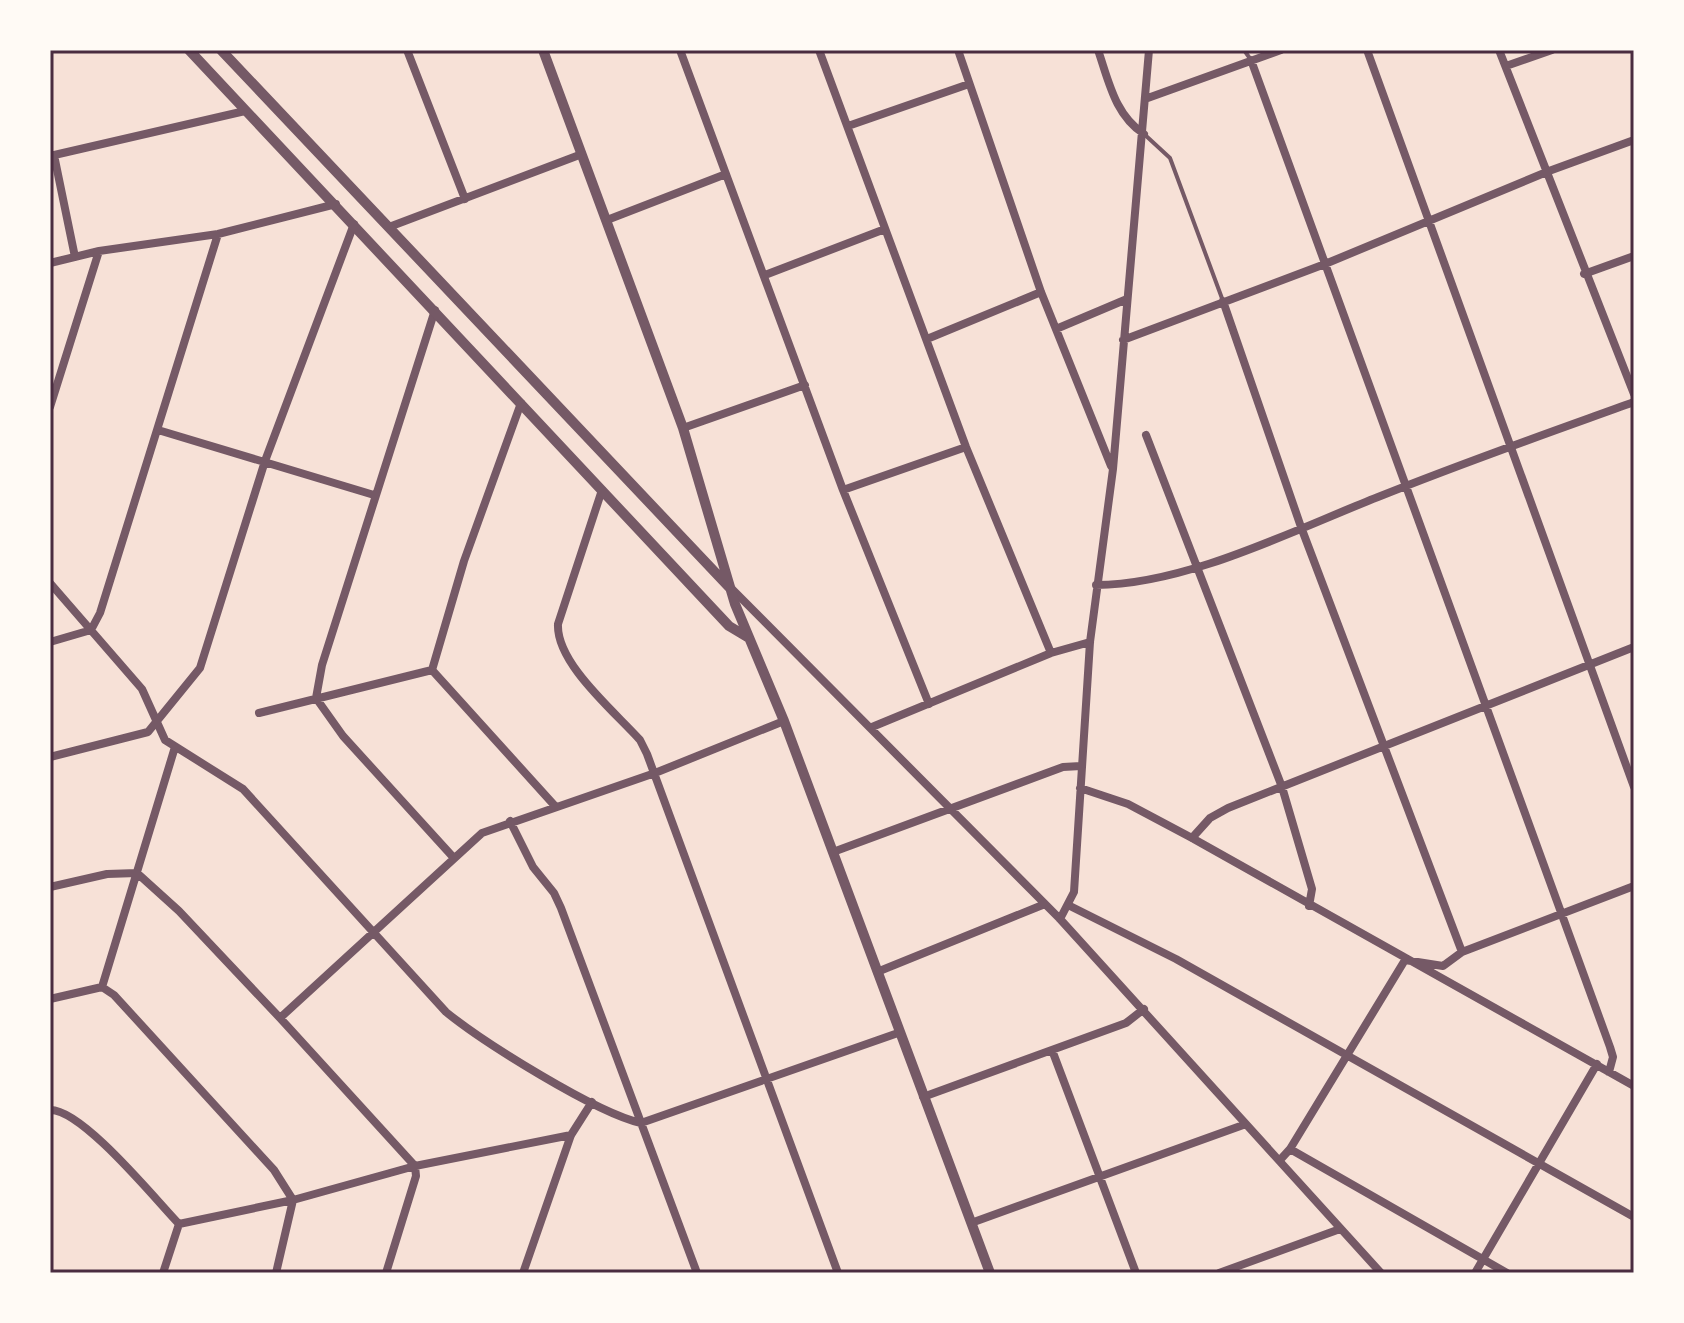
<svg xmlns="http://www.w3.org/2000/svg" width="1684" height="1323" font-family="Georgia,serif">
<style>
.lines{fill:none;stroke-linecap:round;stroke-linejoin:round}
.service{stroke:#755966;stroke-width:4}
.minor{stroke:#755966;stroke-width:8}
.tertiary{stroke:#755966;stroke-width:10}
.neatline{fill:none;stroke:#4a2c40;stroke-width:3}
</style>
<rect width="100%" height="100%" fill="#f7e1d7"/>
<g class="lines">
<path class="service" d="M1244,50L1251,60
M1144,134L1170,158L1223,301"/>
<path class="minor" d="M407,50L465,199
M680,50L843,490L929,704
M819,50L966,447L1051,653
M958,50L1041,292L1111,466
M1098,50C1109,82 1115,115 1144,134
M1367,50L1634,787
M1499,50L1634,394
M1251,60L1610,1047L1613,1057L1609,1072
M1506,66L1552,50
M1145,99L1281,50
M848,126L969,84
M54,155L75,257
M50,156L245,111
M607,220L726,174
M389,227L582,154
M50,263L99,251L218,234L336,204
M1584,274L1634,256
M765,275L885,229
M1223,301L1301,527L1462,952
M435,310L322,665L316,698L343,736L453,857
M1056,329L1127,299
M927,339L1041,292
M1123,340L1325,264L1549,171L1634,140
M521,403L464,561L432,670L555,806
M50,407L99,251
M683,428L805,385
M158,430L374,495
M1146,435L1282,787L1312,889L1309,906
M602,490L558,624C556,663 614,711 640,740L647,754L838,1273
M843,490L966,447
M50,583L142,689L165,740L243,789L446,1012C483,1042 596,1113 641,1123L898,1033
M1096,585C1186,585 1294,530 1378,497C1462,463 1548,433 1634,402
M732,589L1060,919L1381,1273
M50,642L91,630L100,613L218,234
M259,713L432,670
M872,727L1051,653L1090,642
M50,757L148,732L200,668L265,461L354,224
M1080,788L1128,804L1192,838L1634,1086
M510,821L533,867L554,893L561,908L697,1273
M1192,838L1210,818L1228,808L1634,647
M833,852L1063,767L1081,766
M50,887L107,874L137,873L179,911L280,1018L415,1166
M1070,906L1176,959L1634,1217
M1060,919L1074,892L1090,642L1113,469L1149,50
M877,972L1045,904
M102,987L175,747
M50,999L102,987L114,995L274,1170L293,1200L276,1273
M280,1018L482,833L655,773L784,721
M1052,1050L1136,1273
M923,1097L1126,1023L1144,1009
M50,1110C82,1109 155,1199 179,1224
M1290,1149L1507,1273
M1280,1160L1290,1149L1405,960L1443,966L1462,952L1634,886
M971,1223L1246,1124
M179,1224L293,1200L415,1166L571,1135
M163,1273L179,1224
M386,1273L416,1176L415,1166
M523,1273L571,1135L592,1102
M1219,1273L1340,1229
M1475,1273L1597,1064"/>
<path class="tertiary" d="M189,50L729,626L749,638
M221,50L729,587
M543,50L683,428L735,604L784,721L990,1273"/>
</g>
<rect width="1684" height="1323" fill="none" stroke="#fffaf5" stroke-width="104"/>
<rect x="52" y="52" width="1580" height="1219" class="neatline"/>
</svg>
